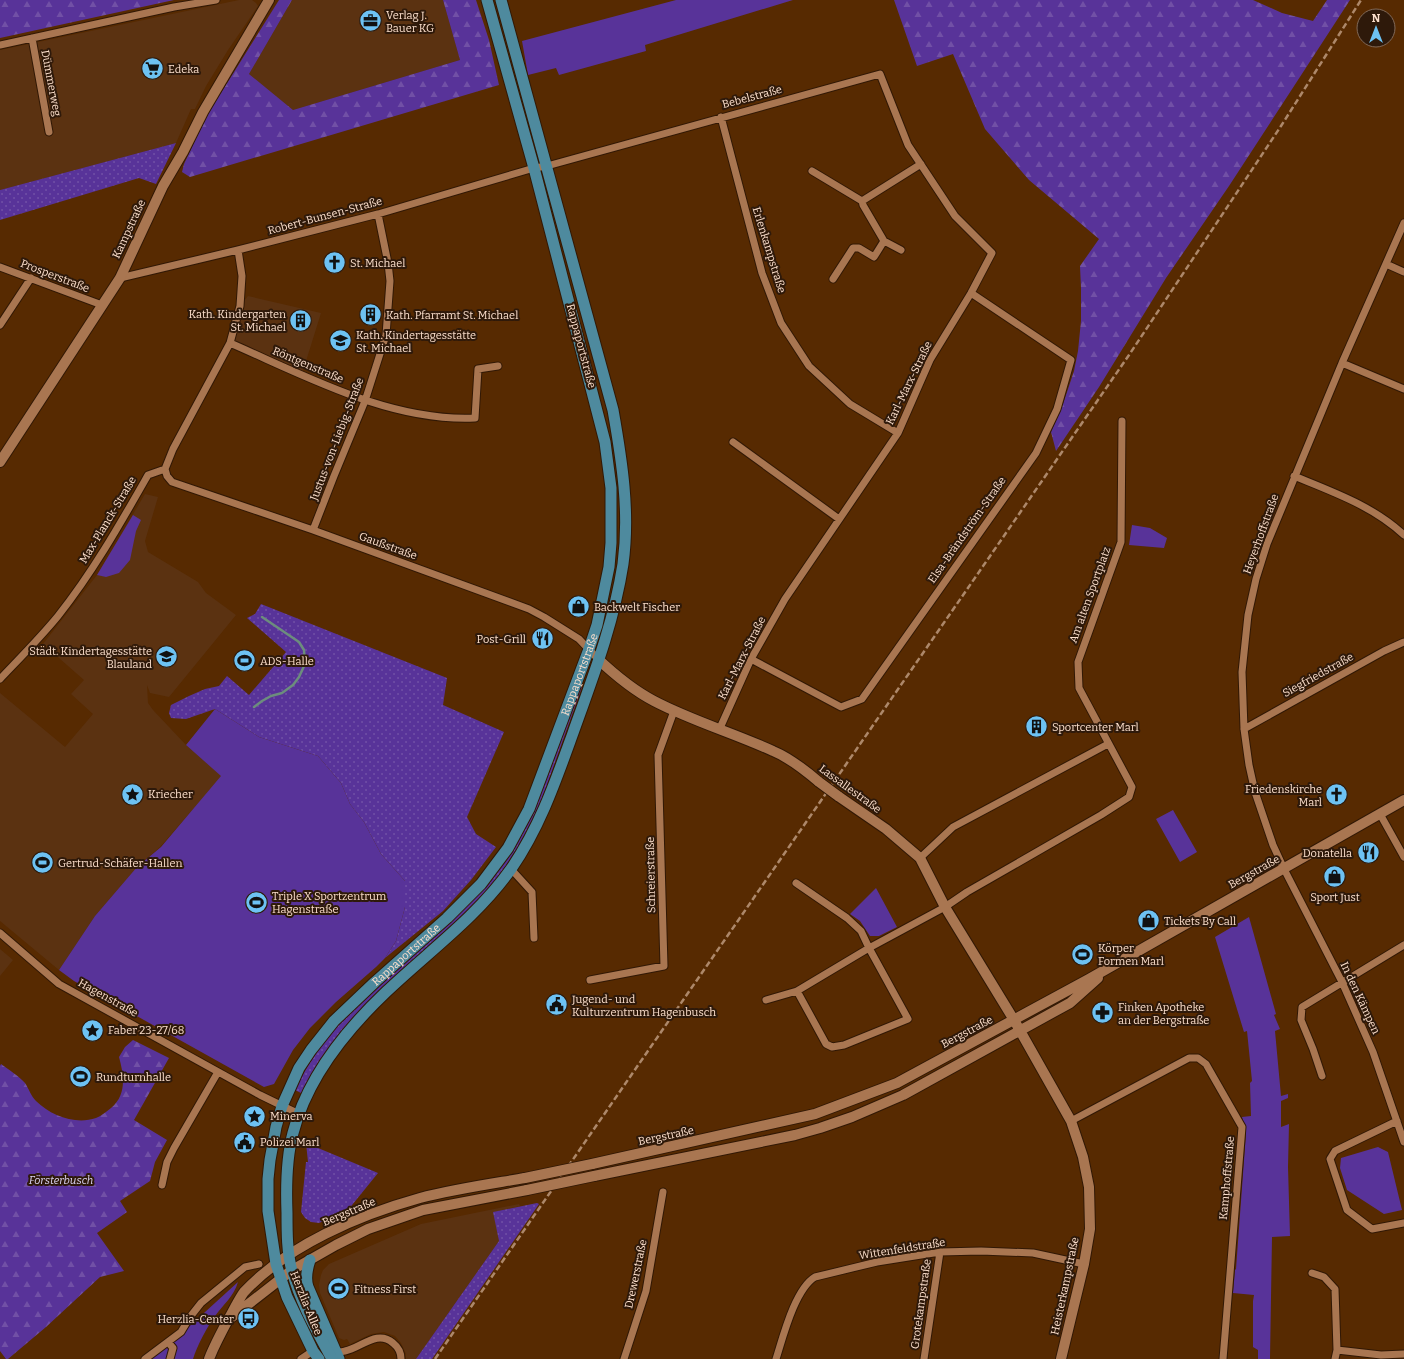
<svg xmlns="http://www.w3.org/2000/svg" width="1404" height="1359" font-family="Bitter,serif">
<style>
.built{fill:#5b3211}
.grass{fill:url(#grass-dots)}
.forest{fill:url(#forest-firs)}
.green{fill:#583399}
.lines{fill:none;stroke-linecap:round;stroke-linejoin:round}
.stream{stroke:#6c8d7d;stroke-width:2.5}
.street-casing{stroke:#311805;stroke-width:9}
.secondary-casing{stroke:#311805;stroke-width:12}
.primary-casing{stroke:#311805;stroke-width:13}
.street{stroke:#a97651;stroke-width:7}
.secondary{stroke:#a97651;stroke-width:10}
.primary{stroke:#4e8a9e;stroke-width:11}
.rail{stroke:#ad886a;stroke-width:2.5;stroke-dasharray:6 3;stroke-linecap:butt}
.secondary-bridge-casing{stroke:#311805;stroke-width:12;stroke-linecap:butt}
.secondary-bridge{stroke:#a97651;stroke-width:10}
.labels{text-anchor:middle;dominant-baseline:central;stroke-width:4;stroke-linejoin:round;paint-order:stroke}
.poi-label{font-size:11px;fill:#fde0cd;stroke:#2e190a;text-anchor:start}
.street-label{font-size:11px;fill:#fde0cd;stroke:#2e190a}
.park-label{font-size:11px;font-style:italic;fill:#dbd5f2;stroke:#2e190a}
</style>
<defs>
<pattern id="grass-dots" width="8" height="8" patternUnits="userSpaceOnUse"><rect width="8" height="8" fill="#583399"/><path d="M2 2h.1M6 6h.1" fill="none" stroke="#7150a6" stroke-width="1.8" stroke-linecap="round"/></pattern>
<pattern id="forest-firs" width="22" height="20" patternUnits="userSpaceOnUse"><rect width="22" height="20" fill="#583399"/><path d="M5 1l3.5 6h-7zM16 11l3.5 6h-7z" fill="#7150a6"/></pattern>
</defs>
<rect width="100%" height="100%" fill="#572a01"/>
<path class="built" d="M239,0H252L256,3L258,6L228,50L206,86L195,109H191L176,143L0,190V50Z
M292,0H443L460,60L293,110L249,74Z
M248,296L321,313L302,374L230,343L240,306Z
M145,494L158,497L145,541L148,552L198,582L206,593L236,615L169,697L150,693L147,685L148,703L153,710L186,745L222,776L160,847L137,867L95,916L59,970L0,921V693L65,747L93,714L71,694L84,680L43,644L97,575Z
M0,949L13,960L0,976Z
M519,1204L520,1206L494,1212L499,1241L416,1359H406V1354L401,1343L395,1336L384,1332L371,1334L350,1344L347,1339L344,1340L339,1338L320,1293L319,1285L321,1275L323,1270L329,1264L421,1224Z"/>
<path class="grass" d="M176,143L156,184L139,178L0,220V190Z
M261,604L447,678L443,705L504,732L467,817L476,834L496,847L471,880L443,911L385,958L396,941L405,907V881L381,854L364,822L350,804L341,783L318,756L259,737L215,709L186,719L171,718L169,713L171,705L189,696L205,689L219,686L227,676L249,695L286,652L247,618L255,614Z
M580,686L582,687L535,818L513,856L494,882L469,910L369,1001L303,1094L295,1090C306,1067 319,1048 335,1028L506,859Z
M306,1143L378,1173L348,1210L319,1223L311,1222L305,1218L301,1212L306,1162H308Z
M537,1203L539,1204L432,1359H416L499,1241L493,1212Z"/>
<path class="forest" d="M0,0H174L0,38Z
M279,0H292L249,74L293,110L460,60L443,0H476L489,40L499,85L190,177L182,172L184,164L206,117Z
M894,0H1253L1282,13L1313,21L1327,0H1350L1229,186L1166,278L1099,387L1056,451L1051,432L1062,407L1074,371L1078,351L1081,321V288L1080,266L1099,239L1029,180L985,129L953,54L917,66Z
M133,1040L169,1058L134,1120L167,1140L155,1162L150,1181L120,1201L127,1212L97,1233L124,1271L100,1277L46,1327L8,1359H6L0,1351V1066L1,1064C9,1070 19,1076 25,1083C29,1089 31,1096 36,1101C51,1116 76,1125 96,1118C101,1116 106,1112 111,1108C127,1095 124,1075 119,1057L125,1047Z"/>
<path class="green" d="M676,0H793L645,45L646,51L559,75L556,68L528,75L522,41Z
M133,515L141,520L136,531L130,560L119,573L106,577L97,575Z
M1132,525L1150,528L1167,538L1164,548L1129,545Z
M215,709L259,737L318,756L341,783L350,804L364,822L381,854L405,881V907L396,941L385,958L376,967L336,1002L310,1028L293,1050L274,1084L264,1087L74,981L59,970L95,916L137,867L161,847L221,776L186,745Z
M1173,810L1197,852L1180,862L1156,819Z
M876,888L897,927L879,936H870L860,921L850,914Z
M1249,917L1276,1014L1274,1015L1280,1029L1275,1031L1281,1096L1288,1094V1098L1281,1101V1127L1289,1124L1288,1167L1290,1236L1272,1237L1270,1359H1258V1350L1253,1347V1301L1254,1295L1233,1293L1235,1270L1236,1269L1246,1133L1242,1117L1251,1116L1250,1083L1252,1081L1247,1031L1244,1032L1215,937Z
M1378,1147L1388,1152L1402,1210L1384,1214L1347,1190L1340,1168L1341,1158Z
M238,1282C234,1296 223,1305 215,1316C207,1327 197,1346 193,1359H146L182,1333Z"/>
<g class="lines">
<path class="stream" d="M254,707L262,701L271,696L282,693L293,685L299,677L305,664L304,650L299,642L262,617"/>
<defs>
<path id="street" d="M32,38L49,132
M0,45L174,7L216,0
M721,117L762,273L781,323L809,366L850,404L898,433
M812,171L862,201L921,164
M862,201L863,205L884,241L901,250
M1404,223L1342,363L1267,544L1256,579L1248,615L1242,672L1244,729L1249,765L1255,792L1273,845L1284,869L1342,982L1373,1052L1404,1142
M1386,264L1404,272
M0,267L102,305
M120,278L238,250L378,214L534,168L547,166L880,74L908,145L955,216L992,253L971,293L930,360L898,433L785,599L751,659L720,728
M833,279L853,248H859L874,257L884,241
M0,325L31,278
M230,343C306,376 390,422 475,418L478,369L498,366
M1342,363L1404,389
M733,442L839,519
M165,469L167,476L172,482L313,530L529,609L544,617L579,639L598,659
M165,469L173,449L230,343L240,306L242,276L238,250
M1294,476C1333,492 1373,506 1404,535
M313,530L334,476L365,401L386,335L390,281L388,263L378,214
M751,659L841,707L862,699L1036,453L1057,409L1071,360L971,293
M0,679C19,659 40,638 58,616C93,572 120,524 148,475L165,469
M1244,729L1384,651L1404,642
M1380,814L1404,857
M920,858L953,827L1108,744
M511,869L532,892L534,938
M796,883L847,918L861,931L869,948L908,1019L844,1045L832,1047L826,1044L797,991
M0,933L59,984L260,1095L299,1114
M590,980L664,966L658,755L674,711
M766,1000L797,991L869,948L945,907L967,892L1101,815L1129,797L1132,787L1079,688L1078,662L1121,542L1122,421
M1322,1076L1313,1049L1301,1020L1302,1007L1404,945
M1071,1121L1189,1058H1198L1206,1064L1242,1127L1223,1359
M1397,1121L1335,1151L1330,1159L1347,1210L1372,1229L1404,1223
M162,1185L167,1162L174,1148L218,1072
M1312,1273L1324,1277L1335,1289L1337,1350L1381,1355L1404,1354
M168,1342L173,1348L170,1359
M333,1351C336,1352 342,1352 345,1351C361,1348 377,1329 393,1343C398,1347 401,1352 401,1359
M145,1359L181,1332L190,1317L201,1303L245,1267L259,1264
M301,1359L313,1351
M624,1359L646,1291L663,1192
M776,1359C783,1337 795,1289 815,1277L877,1262L940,1252L981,1251L1033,1253L1084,1264
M924,1359L940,1252
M1335,1359L1337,1350"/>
<path id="secondary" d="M0,462L120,278L163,186L183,152L203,112L269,0
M598,659C615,675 633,690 654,701C692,721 734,733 773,751C790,758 805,770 819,782
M838,796L886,829L920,858L945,907L1014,1020L1071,1121L1083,1157L1089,1187L1090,1229L1084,1264L1061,1359
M592,1164L815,1114L897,1083L1089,979L1404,800
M594,1176L795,1135L820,1128L852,1117L903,1095L1070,1003L1098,978
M232,1317L292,1270L336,1245L368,1229L423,1210L527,1190
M209,1359C216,1341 226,1324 235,1307C238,1302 241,1296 244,1292C288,1245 359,1215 420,1198C454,1189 490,1184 525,1178"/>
<g id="primary">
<path d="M310,1260C307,1269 305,1278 308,1287L339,1359"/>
<path id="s1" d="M319,1359L313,1351L287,1297L276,1264L268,1211V1179L270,1160L276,1127L282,1106L299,1068L311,1050L334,1021L375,982L447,918L481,884L508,848L529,809L589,649L597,625L609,567L611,543V488L605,442L534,168L487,0"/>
<path d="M332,1359C317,1331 300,1302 292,1271C287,1253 287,1232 287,1213C286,1187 286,1159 293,1133C307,1078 345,1031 386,992C428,952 477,917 511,869C540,827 556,780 573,733C593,677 614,622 623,564C630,512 622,461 613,410L501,0"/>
</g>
</defs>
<use href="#street" class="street-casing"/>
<use href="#secondary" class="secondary-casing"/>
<use href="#primary" class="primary-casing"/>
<use href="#street" class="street"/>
<use href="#secondary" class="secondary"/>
<use href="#primary" class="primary"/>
<path class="rail" d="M435,1359L1129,355L1281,126L1361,0"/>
<defs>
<path id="secondary-bridge" d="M819,782L838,796
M525,1178L592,1164
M527,1190L594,1176"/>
</defs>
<use href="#secondary-bridge" class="secondary-bridge-casing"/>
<use href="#secondary-bridge" class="secondary-bridge"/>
</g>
<defs>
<symbol id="office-disc" viewBox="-11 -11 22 22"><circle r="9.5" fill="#6dc2f3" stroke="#2e190a"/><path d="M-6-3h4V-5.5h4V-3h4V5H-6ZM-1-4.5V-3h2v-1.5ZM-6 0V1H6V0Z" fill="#111"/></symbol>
<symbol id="supermarket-disc" viewBox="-11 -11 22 22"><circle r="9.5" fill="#6dc2f3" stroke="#2e190a"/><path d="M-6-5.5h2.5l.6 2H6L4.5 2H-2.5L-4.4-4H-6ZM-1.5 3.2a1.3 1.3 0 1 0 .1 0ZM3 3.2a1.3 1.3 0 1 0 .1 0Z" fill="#111"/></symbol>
<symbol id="church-disc" viewBox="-11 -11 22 22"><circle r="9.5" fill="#6dc2f3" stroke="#2e190a"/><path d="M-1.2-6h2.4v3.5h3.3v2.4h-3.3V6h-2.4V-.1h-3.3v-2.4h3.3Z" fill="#111"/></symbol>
<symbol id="building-disc" viewBox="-11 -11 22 22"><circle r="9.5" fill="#6dc2f3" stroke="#2e190a"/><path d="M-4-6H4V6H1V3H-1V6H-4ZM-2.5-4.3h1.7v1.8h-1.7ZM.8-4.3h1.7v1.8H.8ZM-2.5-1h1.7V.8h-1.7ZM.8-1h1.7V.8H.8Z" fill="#111"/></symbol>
<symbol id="school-disc" viewBox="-11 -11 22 22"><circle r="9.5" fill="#6dc2f3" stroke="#2e190a"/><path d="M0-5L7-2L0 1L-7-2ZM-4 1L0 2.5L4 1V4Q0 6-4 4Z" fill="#111"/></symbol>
<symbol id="shop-disc" viewBox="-11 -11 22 22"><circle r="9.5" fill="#6dc2f3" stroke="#2e190a"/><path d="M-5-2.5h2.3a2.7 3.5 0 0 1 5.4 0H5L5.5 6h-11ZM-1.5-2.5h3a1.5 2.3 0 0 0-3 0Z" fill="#111"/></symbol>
<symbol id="restaurant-disc" viewBox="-11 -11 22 22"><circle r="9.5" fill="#6dc2f3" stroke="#2e190a"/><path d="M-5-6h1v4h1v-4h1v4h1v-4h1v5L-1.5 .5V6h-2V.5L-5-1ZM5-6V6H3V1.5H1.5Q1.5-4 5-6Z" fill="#111"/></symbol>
<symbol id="stadium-disc" viewBox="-11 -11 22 22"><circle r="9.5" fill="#6dc2f3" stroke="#2e190a"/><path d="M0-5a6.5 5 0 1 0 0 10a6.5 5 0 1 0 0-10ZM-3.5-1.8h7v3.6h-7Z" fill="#111"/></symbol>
<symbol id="sight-disc" viewBox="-11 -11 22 22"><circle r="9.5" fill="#6dc2f3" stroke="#2e190a"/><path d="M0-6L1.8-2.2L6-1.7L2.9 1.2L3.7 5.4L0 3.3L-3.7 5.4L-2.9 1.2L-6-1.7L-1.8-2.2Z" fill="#111"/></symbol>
<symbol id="civic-disc" viewBox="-11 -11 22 22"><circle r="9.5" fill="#6dc2f3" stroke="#2e190a"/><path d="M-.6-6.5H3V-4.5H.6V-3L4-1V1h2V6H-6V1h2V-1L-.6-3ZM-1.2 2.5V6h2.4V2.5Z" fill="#111"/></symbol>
<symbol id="pharmacy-disc" viewBox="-11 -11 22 22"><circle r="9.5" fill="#6dc2f3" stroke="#2e190a"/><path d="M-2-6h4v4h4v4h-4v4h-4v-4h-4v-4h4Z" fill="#111"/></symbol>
<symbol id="bus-disc" viewBox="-11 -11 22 22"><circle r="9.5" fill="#6dc2f3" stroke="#2e190a"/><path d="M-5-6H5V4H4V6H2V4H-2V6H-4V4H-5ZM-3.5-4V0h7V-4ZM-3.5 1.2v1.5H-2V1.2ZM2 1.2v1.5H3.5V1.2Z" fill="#111"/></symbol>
</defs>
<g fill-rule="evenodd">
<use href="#office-disc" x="358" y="8" width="25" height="25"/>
<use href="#supermarket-disc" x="140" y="56" width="25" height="25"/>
<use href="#church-disc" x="322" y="250" width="25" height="25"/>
<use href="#building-disc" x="358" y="302" width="25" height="25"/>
<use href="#building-disc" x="288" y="308" width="25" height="25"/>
<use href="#school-disc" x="328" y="328" width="25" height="25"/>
<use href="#shop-disc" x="566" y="594" width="25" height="25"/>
<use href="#restaurant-disc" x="530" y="626" width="25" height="25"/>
<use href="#school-disc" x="154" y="644" width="25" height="25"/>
<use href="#stadium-disc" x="232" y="648" width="25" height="25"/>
<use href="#building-disc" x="1024" y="714" width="25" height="25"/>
<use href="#sight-disc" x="120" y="782" width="25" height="25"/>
<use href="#church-disc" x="1324" y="782" width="25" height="25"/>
<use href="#restaurant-disc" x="1356" y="840" width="25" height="25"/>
<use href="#stadium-disc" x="30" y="850" width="25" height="25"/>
<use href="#shop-disc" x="1322" y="864" width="25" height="25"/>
<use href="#stadium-disc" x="244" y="890" width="25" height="25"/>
<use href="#shop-disc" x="1136" y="908" width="25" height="25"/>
<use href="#stadium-disc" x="1070" y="942" width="25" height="25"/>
<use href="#civic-disc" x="544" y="992" width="25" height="25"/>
<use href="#pharmacy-disc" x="1090" y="1000" width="25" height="25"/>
<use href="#sight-disc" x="80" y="1018" width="25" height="25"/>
<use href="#stadium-disc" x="68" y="1064" width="25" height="25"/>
<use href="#sight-disc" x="242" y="1104" width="25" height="25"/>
<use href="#civic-disc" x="232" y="1130" width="25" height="25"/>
<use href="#stadium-disc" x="326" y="1276" width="25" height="25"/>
<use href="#bus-disc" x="236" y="1306" width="25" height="25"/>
</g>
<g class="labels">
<g class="poi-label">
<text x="386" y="15">Verlag J.<tspan x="386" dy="13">Bauer KG</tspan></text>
<text x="168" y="69">Edeka</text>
<text x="350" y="263">St. Michael</text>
<text x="286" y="314" text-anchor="end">Kath. Kindergarten<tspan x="286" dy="13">St. Michael</tspan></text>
<text x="386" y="315">Kath. Pfarramt St. Michael</text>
<text x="356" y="335">Kath. Kindertagesstätte<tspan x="356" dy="13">St. Michael</tspan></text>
<text x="594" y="607">Backwelt Fischer</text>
<text x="526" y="639" text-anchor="end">Post-Grill</text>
<text x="152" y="651" text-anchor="end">Städt. Kindertagesstätte<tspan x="152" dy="13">Blauland</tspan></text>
<text x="260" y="661">ADS-Halle</text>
<text x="1052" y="727">Sportcenter Marl</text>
<text x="1322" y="789" text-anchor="end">Friedenskirche<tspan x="1322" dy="13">Marl</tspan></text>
<text x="148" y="794">Kriecher</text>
<text x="1352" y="853" text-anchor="end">Donatella</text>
<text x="58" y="863">Gertrud-Schäfer-Hallen</text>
<text x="272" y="896">Triple X Sportzentrum<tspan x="272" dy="13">Hagenstraße</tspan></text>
<text x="1335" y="897" text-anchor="middle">Sport Just</text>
<text x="1164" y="921">Tickets By Call</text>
<text x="1098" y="948">Körper<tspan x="1098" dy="13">Formen Marl</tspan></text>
<text x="572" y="999">Jugend- und<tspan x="572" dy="13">Kulturzentrum Hagenbusch</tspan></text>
<text x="1118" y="1007">Finken Apotheke<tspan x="1118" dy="13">an der Bergstraße</tspan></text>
<text x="108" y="1030">Faber 23-27/68</text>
<text x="96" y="1077">Rundturnhalle</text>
<text x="270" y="1116">Minerva</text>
<text x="260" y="1142">Polizei Marl</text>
<text x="354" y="1289">Fitness First</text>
<text x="234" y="1319" text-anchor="end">Herzlia-Center</text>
</g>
<g class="street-label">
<text transform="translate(51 83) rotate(79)">Dümmerweg</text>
<text transform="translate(752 97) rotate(-15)">Bebelstraße</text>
<text transform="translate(325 216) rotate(-15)">Robert-Bunsen-Straße</text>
<text transform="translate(129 229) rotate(-65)">Kampstraße</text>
<text transform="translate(769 250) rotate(73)">Erlenkampstraße</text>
<text transform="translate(55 276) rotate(21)">Prosperstraße</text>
<text transform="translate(581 346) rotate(75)">Rappaportstraße</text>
<text transform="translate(308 365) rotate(23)">Röntgenstraße</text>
<text transform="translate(909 383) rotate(-64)">Karl-Marx-Straße</text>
<text transform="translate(337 439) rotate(-69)">Justus-von-Liebig-Straße</text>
<text transform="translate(108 520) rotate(-59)">Max-Planck-Straße</text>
<text transform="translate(967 530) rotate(-55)">Elsa-Brändström-Straße</text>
<text transform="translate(1261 534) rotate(-70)">Heyerhoffstraße</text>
<text transform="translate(388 546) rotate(20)">Gaußstraße</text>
<text transform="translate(1090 595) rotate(-70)">Am alten Sportplatz</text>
<text transform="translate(742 658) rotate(-63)">Karl-Marx-Straße</text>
<text stroke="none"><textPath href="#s1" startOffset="799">Rappaportstraße</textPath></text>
<text transform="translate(1318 675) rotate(-29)">Siegfriedstraße</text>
<text transform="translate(850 789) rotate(36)">Lassallestraße</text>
<text transform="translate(1254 872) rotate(-29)">Bergstraße</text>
<text transform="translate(651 875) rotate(-91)">Schreierstraße</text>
<text stroke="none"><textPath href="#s1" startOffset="463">Rappaportstraße</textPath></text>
<text transform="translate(108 998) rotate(29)">Hagenstraße</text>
<text transform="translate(1360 998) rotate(65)">In den Kämpen</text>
<text transform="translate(967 1032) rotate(-28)">Bergstraße</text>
<text transform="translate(666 1136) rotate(-12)">Bergstraße</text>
<text transform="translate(1227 1178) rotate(-85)">Kamphoffstraße</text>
<text transform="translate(349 1212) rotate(-23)">Bergstraße</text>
<text transform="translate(902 1249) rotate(-9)">Wittenfeldstraße</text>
<text transform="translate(636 1274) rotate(-78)">Drewerstraße</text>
<text transform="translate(1065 1286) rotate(-78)">Heisterkampstraße</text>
<text transform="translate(306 1303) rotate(68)">Herzlia-Allee</text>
<text transform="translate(921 1304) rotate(-82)">Grotekampstraße</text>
</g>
<g class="park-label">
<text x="61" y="1180">Försterbusch</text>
</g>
</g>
<g transform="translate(1376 28)"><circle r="19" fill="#2e190a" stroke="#816958"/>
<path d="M0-3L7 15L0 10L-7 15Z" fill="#6dc2f3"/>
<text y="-6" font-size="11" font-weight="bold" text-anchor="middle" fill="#fde0cd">N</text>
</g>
</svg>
